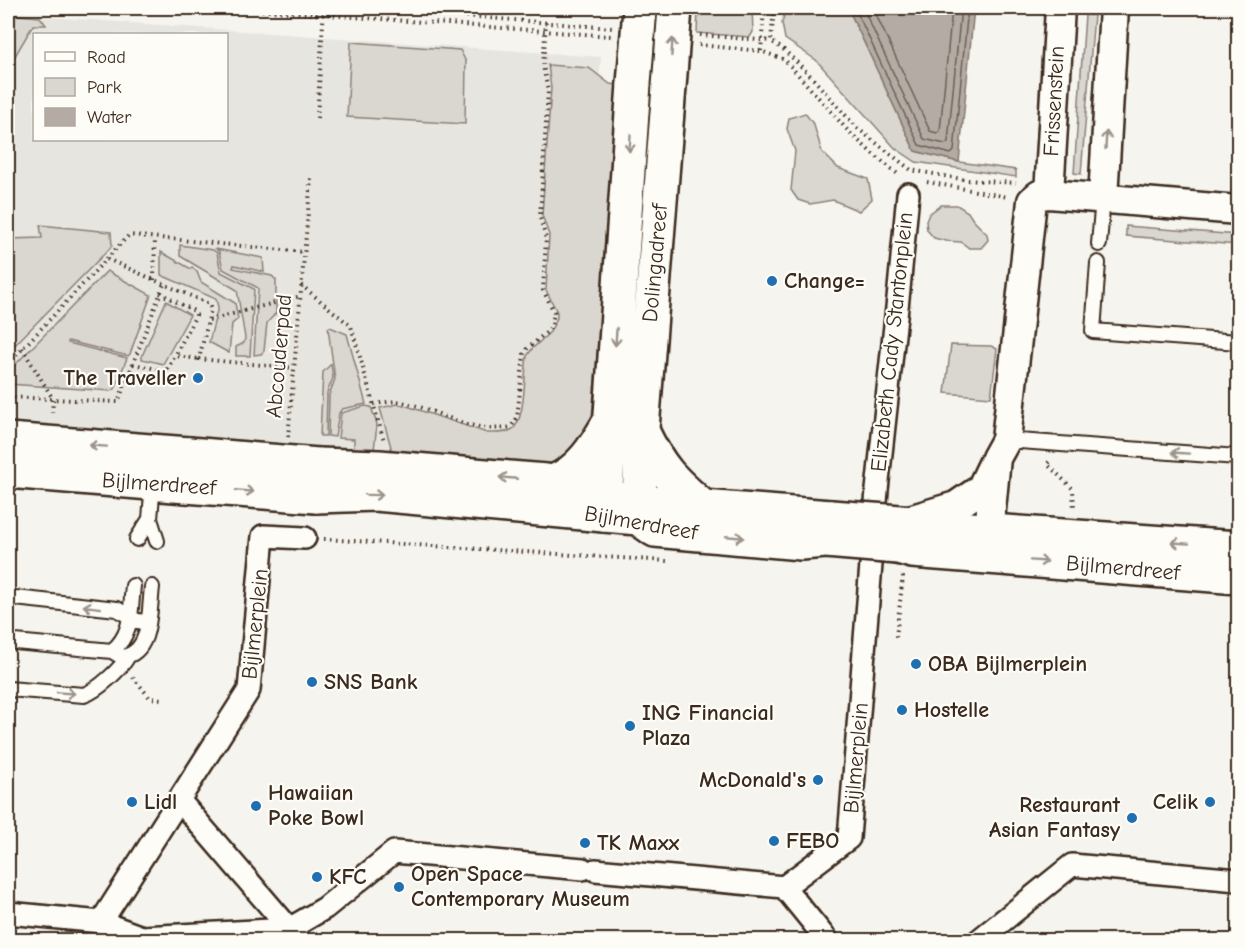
<svg xmlns="http://www.w3.org/2000/svg" width="1246" height="948" font-family="'Comic Neue',sans-serif">
<style>
.built{fill:#e7e5df;fill-rule:evenodd}
.green{fill:#dad6d0;stroke:#8a8077;stroke-width:1.5}
.water{fill:#b4aca4;stroke:#84786e;stroke-width:1.5}
.lines{fill:none;stroke-linecap:round;stroke-linejoin:round}
.shore{stroke:#6b5e54;stroke-width:1.5}
.service-casing{stroke:#3b2a1e;stroke-width:18}
.pedestrian-casing{stroke:#3b2a1e;stroke-width:26}
.minor-casing{stroke:#3b2a1e;stroke-width:33}
.tertiary-casing{stroke:#3b2a1e;stroke-width:38}
.secondary-casing{stroke:#3b2a1e;stroke-width:38}
.path{stroke:#3b2a1e;stroke-width:4;stroke-dasharray:1.5 4.5;stroke-linecap:butt}
.service{stroke:#fdfcf7;stroke-width:14}
.pedestrian{stroke:#fdfcf7;stroke-width:21}
.minor{stroke:#fdfcf7;stroke-width:28}
.tertiary{stroke:#fdfcf7;stroke-width:33}
.secondary{stroke:#fdfcf7;stroke-width:33}
.tertiary-bridge-casing{stroke:#3b2a1e;stroke-width:38;stroke-linecap:butt}
.secondary-bridge-casing{stroke:#3b2a1e;stroke-width:38;stroke-linecap:butt}
.tertiary-bridge{stroke:#fdfcf7;stroke-width:33}
.secondary-bridge{stroke:#fdfcf7;stroke-width:33}
.oneway{stroke:#9c938a}
.poi-dot{fill:#1f6fb2;stroke:#fdfcf7;stroke-width:2}
.labels{text-anchor:middle;dominant-baseline:central;stroke-width:4.5;stroke-linejoin:round;paint-order:stroke}
.street-label{font-size:22px;fill:#3b2a1e;stroke:#fdfcf7}
.poi-label{font-size:22px;font-weight:bold;fill:#3b2a1e;stroke:#fdfcf7;text-anchor:start}
</style>
<rect width="100%" height="100%" fill="#f5f4ee"/>
<filter id="ink" filterUnits="userSpaceOnUse"><feTurbulence type="fractalNoise" baseFrequency=".0167" numOctaves="2"/><feDisplacementMap in="SourceGraphic" scale="12" xChannelSelector="R" yChannelSelector="G"/><feConvolveMatrix kernelMatrix="1 2 1 2 8 2 1 2 1" color-interpolation-filters="sRGB"/></filter>
<g filter="url(#ink)">
<path class="built" d="M8,14L601,57L569,471L8,420ZM34,34H226V140H34Z"/>
<path class="green" d="M698,8H752L753,32L750,37L697,33Z
M786,8H848L915,151L959,162L1016,170V177L916,162L895,148L816,60L785,39L782,23Z
M8,14L40,17L46,25H33L8,68Z
M1085,15H1094L1081,174L1074,173Z
M351,42L460,50L466,62L465,124L347,117Z
M548,65L589,68L610,84L619,85L592,417L588,435L563,461L549,466L390,460L391,447L380,408L398,404L407,406L487,433C495,433 504,434 511,430C526,423 524,372 527,356L532,349L550,332L557,318V312L546,290L549,235L542,215L551,88Z
M805,113L814,125L822,152L838,168L868,179L872,199L859,211L833,200L810,204L798,200L791,190L795,151L787,129L789,118Z
M941,205H957L968,212L973,220L987,234L988,240L981,248H969L961,242L946,241L934,238L927,230L926,221L929,214Z
M40,225L111,232L112,246L8,352V239L42,238Z
M1126,226L1238,235V245L1126,236Z
M180,245L213,250L217,253L221,272L254,289L250,356H236V347L244,343L245,338L237,290L180,256Z
M216,249L263,258L264,272L234,265L233,268L272,276L276,280V313L267,323L264,351L261,354L254,355L258,288L223,269L219,252Z
M161,252L191,269L192,267L197,272L201,282L235,303L238,319L232,324L229,353L209,342L218,307L216,299L161,275Z
M107,271L151,295L130,354L128,356L68,341V343L127,358L115,389L111,391L8,384V372Z
M166,301L190,315L163,364L142,359V356Z
M330,327L347,334L366,404L342,409L339,413L335,437L328,436L329,395L335,379L328,328Z
M951,345L991,346L997,349L991,397L945,393Z
M331,364L333,378L327,393L326,436H320L323,372Z
M365,406L371,407L377,424L374,450L354,449V439L338,438L341,413Z"/>
<path class="water" d="M848,8H974L959,162L915,151Z"/>
<g class="lines">
<path class="shore" d="M855,8L919,145L951,154L954,151L968,8
M863,8L924,139L945,144L948,142L961,8
M873,8L930,131L937,133L940,131L952,8"/>
<defs>
<path id="service" d="M1099,244L1103,198
M1098,263L1093,331L1238,342
M1006,440L1238,457
M153,482L150,519L157,541
M137,539L150,519
M8,601L15,598L117,609L137,621L147,622
M15,642L112,651L122,657C152,653 149,611 152,587
M112,651C133,634 130,611 133,586
M8,689L84,695C98,690 121,669 128,656"/>
<path id="pedestrian" d="M179,800L299,940
M595,870L784,887L827,940
M784,887L849,838L877,490L899,289L908,194
M8,913L101,922L142,937L289,929L325,908L394,852L583,869
M101,922L249,690L263,536L305,538
M979,940L1072,865L1238,880"/>
<path id="minor" d="M1049,194L1060,8
M1103,198L1114,8
M906,521L956,506L981,489L993,464
M987,552L996,458L1006,440L1032,201L1039,195L1049,194L1238,210"/>
<path id="tertiary" d="M8,440L189,454
M318,465L379,467L546,481L578,486L605,497L631,501
M8,471L186,486
M316,496L376,494L604,515"/>
<path id="secondary" d="M634,84L604,515L638,518L655,530L801,543L826,541
M669,87L642,429L639,502L831,517
M642,431C660,469 672,480 703,507
M553,482C580,472 595,447 609,423
M901,522L990,531L1238,548
M898,547L912,551L1238,577"/>
</defs>
<use href="#service" class="service-casing"/>
<use href="#pedestrian" class="pedestrian-casing"/>
<use href="#minor" class="minor-casing"/>
<use href="#tertiary" class="tertiary-casing"/>
<use href="#secondary" class="secondary-casing"/>
<path class="path" d="M232,8L611,36
M365,8L612,28
M774,8L771,41L784,50L807,72L857,128L911,170L967,180L1016,183
M700,35L771,41
M699,45L761,51L785,60L849,132L873,154L899,175
M761,51L764,8
M317,118L324,8
M927,182L1008,197
M107,259L209,304L211,309L199,359L294,368
M154,280L155,238
M301,285L351,326L384,441
M160,293L194,311L196,315L175,356
M209,320L301,296
M22,348L53,399L52,417
M8,364L129,235L304,252
M133,364L166,371L175,356L199,359
M8,397L118,402L164,284
M374,404C383,403 394,400 402,402C440,410 472,435 511,427L517,418L524,354L527,349L548,331L552,325L554,312L543,290L546,239L540,217L548,91L543,66L546,22
M288,437L311,178
M1049,462L1047,464L1073,489L1074,509
M324,539L667,561
M896,637L903,576
M133,677L150,698L164,699"/>
<use href="#service" class="service"/>
<use href="#pedestrian" class="pedestrian"/>
<use href="#minor" class="minor"/>
<use href="#tertiary" class="tertiary"/>
<use href="#secondary" class="secondary"/>
<defs>
<path id="tertiary-bridge" d="M189,454L318,465
M186,486L316,496"/>
<path id="secondary-bridge" d="M634,84L640,8
M669,87L675,8
M831,517L901,522
M826,541L898,547"/>
</defs>
<use href="#tertiary-bridge" class="tertiary-bridge-casing"/>
<use href="#secondary-bridge" class="secondary-bridge-casing"/>
<use href="#tertiary-bridge" class="tertiary-bridge"/>
<use href="#secondary-bridge" class="secondary-bridge"/>
</g>
<defs><path id="oneway-shaft" d="M-6 0H5M1.5-3L5.5 0L1.5 3" fill="none" stroke-width="1.6" stroke-linecap="round" stroke-linejoin="round" transform="scale(1.5)"/></defs>
<g class="oneway">
<use href="#oneway-shaft" transform="translate(672 47) rotate(-86)"/>
<use href="#oneway-shaft" transform="translate(1106 140) rotate(-87)"/>
<use href="#oneway-shaft" transform="translate(630 143) rotate(94)"/>
<use href="#oneway-shaft" transform="translate(616 337) rotate(94)"/>
<use href="#oneway-shaft" transform="translate(98 446) rotate(-176)"/>
<use href="#oneway-shaft" transform="translate(1180 453) rotate(-176)"/>
<use href="#oneway-shaft" transform="translate(508 478) rotate(-175)"/>
<use href="#oneway-shaft" transform="translate(245 491) rotate(5)"/>
<use href="#oneway-shaft" transform="translate(374 495) rotate(1)"/>
<use href="#oneway-shaft" transform="translate(735 537) rotate(5)"/>
<use href="#oneway-shaft" transform="translate(1180 543) rotate(-176)"/>
<use href="#oneway-shaft" transform="translate(1039 561) rotate(4)"/>
<use href="#oneway-shaft" transform="translate(92 607) rotate(-173)"/>
<use href="#oneway-shaft" transform="translate(66 693) rotate(4)"/>
</g>
</g>
<g class="poi-dot">
<circle cx="772" cy="281" r="6"/>
<circle cx="198" cy="378" r="6"/>
<circle cx="916" cy="664" r="6"/>
<circle cx="312" cy="682" r="6"/>
<circle cx="902" cy="710" r="6"/>
<circle cx="630" cy="726" r="6"/>
<circle cx="818" cy="780" r="6"/>
<circle cx="132" cy="802" r="6"/>
<circle cx="1210" cy="802" r="6"/>
<circle cx="256" cy="806" r="6"/>
<circle cx="1132" cy="818" r="6"/>
<circle cx="774" cy="841" r="6"/>
<circle cx="585" cy="843" r="6"/>
<circle cx="317" cy="877" r="6"/>
<circle cx="399" cy="887" r="6"/>
</g>
<g class="labels">
<g class="street-label">
<text transform="translate(1054 101) rotate(-87)">Frissenstein</text>
<text transform="translate(655 263) rotate(-85)">Dolingadreef</text>
<text transform="translate(892 342) rotate(-84)">Elizabeth Cady Stantonplein</text>
<text transform="translate(279 356) rotate(-85)">Abcouderpad</text>
<text transform="translate(159 484) rotate(4)">Bijlmerdreef</text>
<text transform="translate(641 523) rotate(10)">Bijlmerdreef</text>
<text transform="translate(1123 568) rotate(5)">Bijlmerdreef</text>
<text transform="translate(255 624) rotate(-84)">Bijlmerplein</text>
<text transform="translate(856 758) rotate(-85)">Bijlmerplein</text>
</g>
<g class="poi-label">
<text x="784" y="281">Change=</text>
<text x="186" y="378" text-anchor="end">The Traveller</text>
<text x="928" y="664">OBA Bijlmerplein</text>
<text x="324" y="682">SNS Bank</text>
<text x="914" y="710">Hostelle</text>
<text x="642" y="713">ING Financial<tspan x="642" dy="25">Plaza</tspan></text>
<text x="806" y="780" text-anchor="end">McDonald's</text>
<text x="268" y="793">Hawaiian<tspan x="268" dy="25">Poke Bowl</tspan></text>
<text x="144" y="802">Lidl</text>
<text x="1198" y="802" text-anchor="end">Celik</text>
<text x="1120" y="805" text-anchor="end">Restaurant<tspan x="1120" dy="25">Asian Fantasy</tspan></text>
<text x="786" y="841">FEBO</text>
<text x="597" y="843">TK Maxx</text>
<text x="411" y="874">Open Space<tspan x="411" dy="25">Contemporary Museum</tspan></text>
<text x="329" y="877">KFC</text>
</g>
</g>
<rect width="1246" height="948" fill="none" stroke="#fdfcf7" stroke-width="30"/>
<rect x="15" y="15" width="1216" height="918" fill="none" stroke="#3b2a1e" stroke-width="2" filter="url(#ink)"/>
<rect x="33" y="33" width="195" height="108" fill="#fdfcf7" stroke="#afa8a0" stroke-width="1.5"/>
<rect x="45" y="52" width="30" height="9" fill="#fdfcf7" stroke="#afa8a0" stroke-width="1.5"/>
<text x="87" y="63" font-size="18" fill="#3b2a1e">Road</text>
<rect x="45" y="78" width="30" height="18" fill="#dad6d0" stroke="#afa8a0" stroke-width="1.5"/>
<text x="87" y="93" font-size="18" fill="#3b2a1e">Park</text>
<rect x="45" y="108" width="30" height="18" fill="#b4aca4" stroke="#afa8a0" stroke-width="1.5"/>
<text x="87" y="123" font-size="18" fill="#3b2a1e">Water</text>
</svg>
